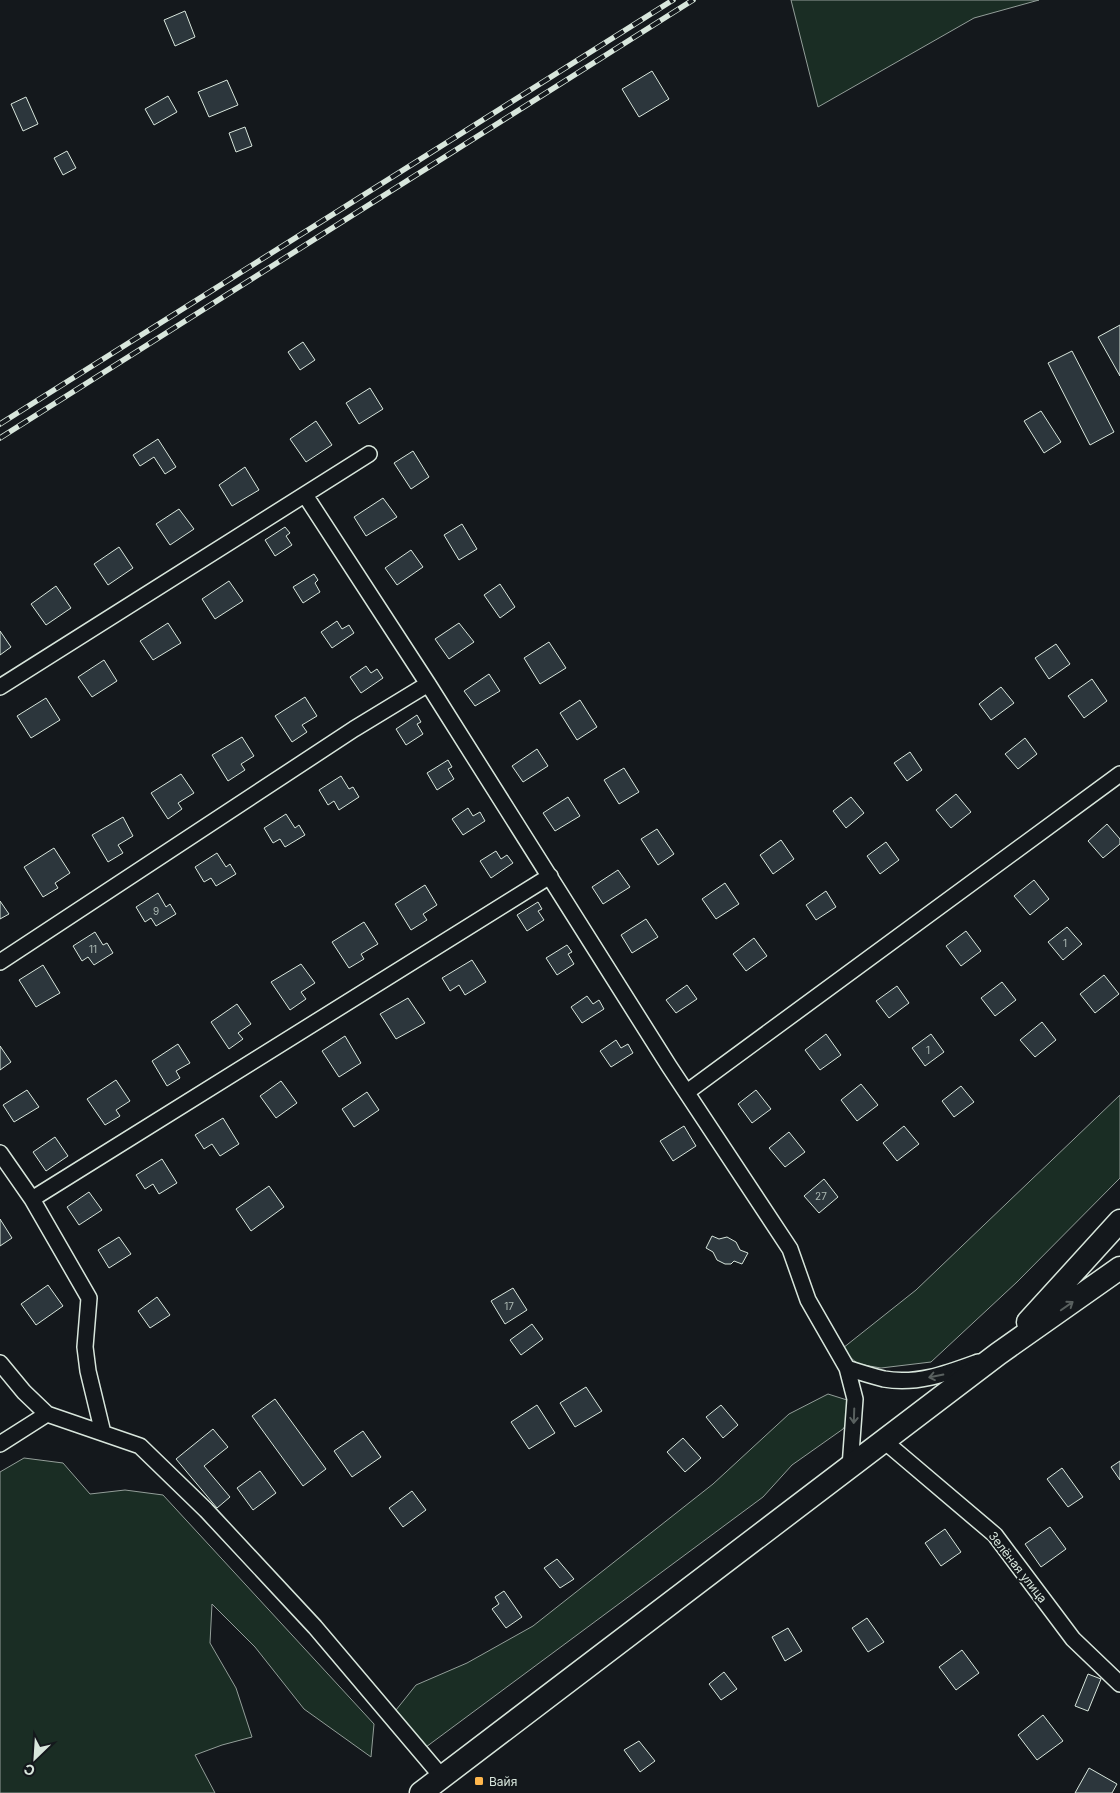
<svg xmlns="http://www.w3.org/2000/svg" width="1120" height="1793" font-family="Inter,sans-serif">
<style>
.green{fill:#1a2d24;stroke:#939e99}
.building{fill:#2c363c;stroke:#d8e6dc}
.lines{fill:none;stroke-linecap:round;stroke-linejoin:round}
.street-casing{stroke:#d8e6dc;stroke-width:18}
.primary-casing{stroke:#d8e6dc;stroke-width:25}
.street{stroke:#14181c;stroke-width:15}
.primary{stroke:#14181c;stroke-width:22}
.rail-casing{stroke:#d8e6dc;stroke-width:5.5}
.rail{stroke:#14181c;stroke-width:4;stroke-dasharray:11;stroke-linecap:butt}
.oneway{stroke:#59605f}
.poi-dot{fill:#ffb74d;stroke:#14181c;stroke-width:2}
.labels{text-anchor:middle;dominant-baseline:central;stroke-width:4;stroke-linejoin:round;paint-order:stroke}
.number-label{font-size:10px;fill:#adbab4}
.street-label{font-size:12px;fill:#d8e6dc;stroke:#14181c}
.poi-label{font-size:12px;fill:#d8e6dc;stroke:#14181c;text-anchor:start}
</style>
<rect width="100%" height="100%" fill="#14181c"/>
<path class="green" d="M791,0H1039L974,18L818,107Z
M1120,1095V1178L1017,1282L931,1362L881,1368L858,1364L850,1357L843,1348L916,1290Z
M828,1394L847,1400L850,1419L843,1429L792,1465L763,1497L426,1747L396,1710L416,1685L467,1663L533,1626L713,1484L789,1414Z
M24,1458L63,1463L90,1494L125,1490L163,1495L374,1724L371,1757L304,1709L255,1647L212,1604L210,1643L236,1688L252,1737L222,1745L195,1755L215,1793H0V1472Z"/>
<path class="building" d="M185,11L195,37L175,46L164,20Z
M652,71L669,99L639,117L622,89Z
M227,80L238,105L209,117L198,92Z
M168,96L177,112L154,125L145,109Z
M26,97L38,124L23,131L11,104Z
M245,127L252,146L236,152L229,133Z
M67,151L76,168L63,175L54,158Z
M1120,325V376L1098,337Z
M303,342L315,360L300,370L288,352Z
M1072,351L1114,432L1090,445L1048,363Z
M370,388L383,409L359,424L346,403Z
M1041,411L1061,442L1044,453L1024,421Z
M316,421L332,445L306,462L290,439Z
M158,439L176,467L165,474L154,457L140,466L133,455Z
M413,451L429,477L411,489L394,463Z
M245,467L259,490L232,506L219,485Z
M383,498L397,517L366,536L354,517Z
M179,509L194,529L170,545L156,524Z
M462,524L477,549L459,560L444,535Z
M285,527L290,533L286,536L292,545L275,556L265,540Z
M119,547L133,568L108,585L94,564Z
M411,550L423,567L397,585L385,568Z
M314,574L318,580L315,583L320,592L303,603L293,587Z
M229,581L243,601L215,619L202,599Z
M500,584L515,607L500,618L484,595Z
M56,586L71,608L46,625L31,604Z
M337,621L342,629L349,625L354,633L332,648L321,632Z
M168,623L181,643L153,660L140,641Z
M459,623L474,642L449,659L435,639Z
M0,631L11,647L0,655Z
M549,642L566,668L540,684L524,658Z
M1056,644L1070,664L1049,679L1035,658Z
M104,660L117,681L92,697L78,677Z
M366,666L371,673L377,669L383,678L361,693L350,677Z
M489,674L500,691L475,706L464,691Z
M1092,679L1107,701L1084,718L1068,696Z
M1001,687L1014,703L991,720L979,704Z
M305,697L317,716L302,725L307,732L292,742L275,716Z
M46,698L60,720L31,738L17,716Z
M580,700L597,727L577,740L560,713Z
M417,715L421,722L417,724L423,734L406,745L396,729Z
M242,737L254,756L241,764L245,770L228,781L212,755Z
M1025,738L1037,754L1018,769L1005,754Z
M537,749L548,766L523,782L512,766Z
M910,752L922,770L907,781L894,763Z
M448,760L452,767L448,769L454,779L437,790L427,773Z
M624,768L639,792L619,804L604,780Z
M181,774L194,793L178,803L182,809L168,819L151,793Z
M341,776L349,789L353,787L359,797L339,810L334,801L328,805L319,790Z
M956,794L971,812L951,828L936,810Z
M568,797L580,816L555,831L543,813Z
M851,797L864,813L846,828L833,811Z
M468,808L473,816L480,812L485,821L463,835L452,819Z
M286,814L295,828L299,825L305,835L285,847L280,839L273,843L264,828Z
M123,817L133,836L118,845L123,853L108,862L92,835Z
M1107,824L1120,839V844L1103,858L1088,841Z
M657,829L674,854L658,865L641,839Z
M781,840L794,859L773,874L760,855Z
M886,842L899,860L880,874L867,856Z
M54,848L70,873L55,883L58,888L43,897L24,867Z
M496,851L501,859L507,855L513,863L491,878L480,861Z
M217,853L226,867L230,864L236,874L216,886L211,878L204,882L195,867Z
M618,870L630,887L603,904L592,887Z
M1034,880L1049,899L1030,915L1014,896Z
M725,883L739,904L716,919L702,899Z
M425,885L437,905L423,914L427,920L411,930L395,904Z
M826,891L836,907L816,920L806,905Z
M158,893L166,907L170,904L176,914L156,926L151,918L145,922L136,907Z
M0,901L9,914L0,919Z
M538,902L542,909L538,911L544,920L527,931L517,915Z
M646,919L658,937L632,953L621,935Z
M364,922L378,944L361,954L364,959L349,968L332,942Z
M1067,927L1082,944L1063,960L1048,942Z
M966,931L981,951L961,966L946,946Z
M95,932L103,945L107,943L113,953L94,965L88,957L82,961L73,946Z
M754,938L767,956L746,971L733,954Z
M567,945L572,952L568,954L574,964L557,975L546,958Z
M472,960L486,982L465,995L459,985L450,991L442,978Z
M301,964L315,983L301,992L306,999L290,1010L271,982Z
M43,965L60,993L36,1007L19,980Z
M1104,975L1119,994L1095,1013L1080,994Z
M1002,982L1016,1000L995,1016L981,998Z
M687,985L697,999L676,1013L666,1000Z
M897,986L909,1003L889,1018L876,1001Z
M587,996L593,1004L599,1000L604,1009L582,1023L571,1007Z
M408,998L425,1023L396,1039L380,1014Z
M237,1004L251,1024L238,1033L243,1039L229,1049L211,1022Z
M1042,1022L1056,1040L1035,1057L1020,1040Z
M826,1034L841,1055L820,1070L805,1050Z
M931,1034L944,1052L925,1066L912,1048Z
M345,1036L361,1063L339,1077L322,1051Z
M616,1040L621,1048L628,1044L633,1053L611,1067L600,1051Z
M178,1044L190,1063L176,1071L180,1078L167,1086L152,1061Z
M0,1046L11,1062L0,1070Z
M116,1080L130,1101L116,1110L120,1116L105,1125L87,1099Z
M281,1081L297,1103L276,1118L260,1096Z
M861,1084L878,1105L857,1121L841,1100Z
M961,1086L974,1102L954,1117L942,1101Z
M27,1090L39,1107L14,1122L3,1105Z
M756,1090L771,1109L752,1123L738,1104Z
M367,1092L379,1110L354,1127L342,1109Z
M223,1118L239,1144L220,1156L212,1144L204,1149L195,1135Z
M684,1126L696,1146L673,1161L660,1141Z
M904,1126L919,1144L897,1161L883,1143Z
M789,1132L805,1152L785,1167L769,1148Z
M55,1137L68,1156L46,1171L33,1152Z
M162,1159L177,1183L159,1194L153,1184L145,1189L136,1175Z
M824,1179L838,1197L819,1213L804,1196Z
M269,1186L284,1207L251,1231L236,1209Z
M89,1192L102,1210L79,1225L67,1207Z
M0,1219L12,1238L0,1246Z
M712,1236L719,1239L727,1237L736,1242L740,1250L748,1253L742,1264L734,1261L731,1264H725L717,1260L713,1252L706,1248Z
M119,1237L131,1254L109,1268L98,1250Z
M48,1285L63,1306L36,1325L21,1304Z
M513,1288L527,1310L505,1324L491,1301Z
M157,1297L170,1315L150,1328L138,1311Z
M532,1324L543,1339L521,1355L510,1340Z
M586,1387L602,1411L575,1427L560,1403Z
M275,1399L326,1469L303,1486L252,1416Z
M537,1405L555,1433L529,1449L511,1422Z
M721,1405L738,1425L723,1438L706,1417Z
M213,1429L228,1447L204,1466L230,1497L217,1508L176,1459Z
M363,1431L381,1457L352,1477L334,1451Z
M683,1438L701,1458L685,1472L667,1452Z
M1120,1461V1480L1111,1467Z
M1062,1468L1083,1497L1068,1507L1047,1479Z
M260,1471L276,1493L253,1510L237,1488Z
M412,1491L426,1510L403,1527L389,1508Z
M1050,1527L1066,1549L1041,1567L1025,1544Z
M945,1529L961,1552L941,1566L925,1543Z
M557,1559L574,1579L560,1588L544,1568Z
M504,1591L522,1617L506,1628L492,1609L499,1604L495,1597Z
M867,1618L884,1642L868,1652L852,1628Z
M788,1628L802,1651L785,1661L772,1637Z
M962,1650L979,1673L956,1690L939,1667Z
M724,1672L737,1689L721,1700L709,1684Z
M1088,1674L1101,1679L1088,1711L1075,1706Z
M1043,1715L1063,1741L1037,1760L1018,1735Z
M639,1741L655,1761L640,1772L624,1750Z
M1089,1768L1117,1784L1112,1793H1075Z"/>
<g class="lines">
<defs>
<path id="street" d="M305,495L428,684L669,1066L790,1249L808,1300L847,1368L855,1399L850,1467
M0,687L369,454
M0,962L354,729L428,684
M687,1092L1120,774
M0,1153L32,1199L89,1298L85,1347L88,1371L103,1433
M32,1199L550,876
M0,1363L24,1392L47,1414L140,1446L206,1510L315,1627L442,1777
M847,1368C859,1372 872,1376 884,1379C917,1385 948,1373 978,1362
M883,1440L995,1535L1073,1639L1120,1684
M0,1444L47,1414"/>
<path id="primary" d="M1028,1322L1120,1221
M421,1793L998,1354L1120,1268"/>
</defs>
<use href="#street" class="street-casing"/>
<use href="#primary" class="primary-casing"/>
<use href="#street" class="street"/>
<use href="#primary" class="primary"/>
<defs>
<path id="rail" d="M0,424L673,0
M0,438L693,0"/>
</defs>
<use href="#rail" class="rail-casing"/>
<use href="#rail" class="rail"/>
</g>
<defs><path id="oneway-shaft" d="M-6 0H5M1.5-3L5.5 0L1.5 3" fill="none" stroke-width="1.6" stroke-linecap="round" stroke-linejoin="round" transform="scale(1.25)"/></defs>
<g class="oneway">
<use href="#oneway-shaft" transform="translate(1067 1306) rotate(-35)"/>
<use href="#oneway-shaft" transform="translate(936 1376) rotate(169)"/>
<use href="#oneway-shaft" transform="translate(854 1416) rotate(92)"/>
</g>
<rect class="poi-dot" x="474" y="1776" width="10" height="10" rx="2.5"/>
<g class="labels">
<g class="number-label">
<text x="156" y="911">9</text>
<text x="1065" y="943">1</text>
<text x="93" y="949">11</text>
<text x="928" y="1050">1</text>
<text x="821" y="1196">27</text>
<text x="509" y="1306">17</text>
</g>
<g class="street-label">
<text transform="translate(1018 1567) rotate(52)">Зелёная улица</text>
</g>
<g class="poi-label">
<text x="489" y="1781">Вайя</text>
</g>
</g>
<g transform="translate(35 1758) rotate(205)" stroke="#14181c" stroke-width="4" paint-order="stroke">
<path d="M0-4L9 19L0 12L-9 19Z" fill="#d8e6dc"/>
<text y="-8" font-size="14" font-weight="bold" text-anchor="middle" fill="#d8e6dc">С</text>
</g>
</svg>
